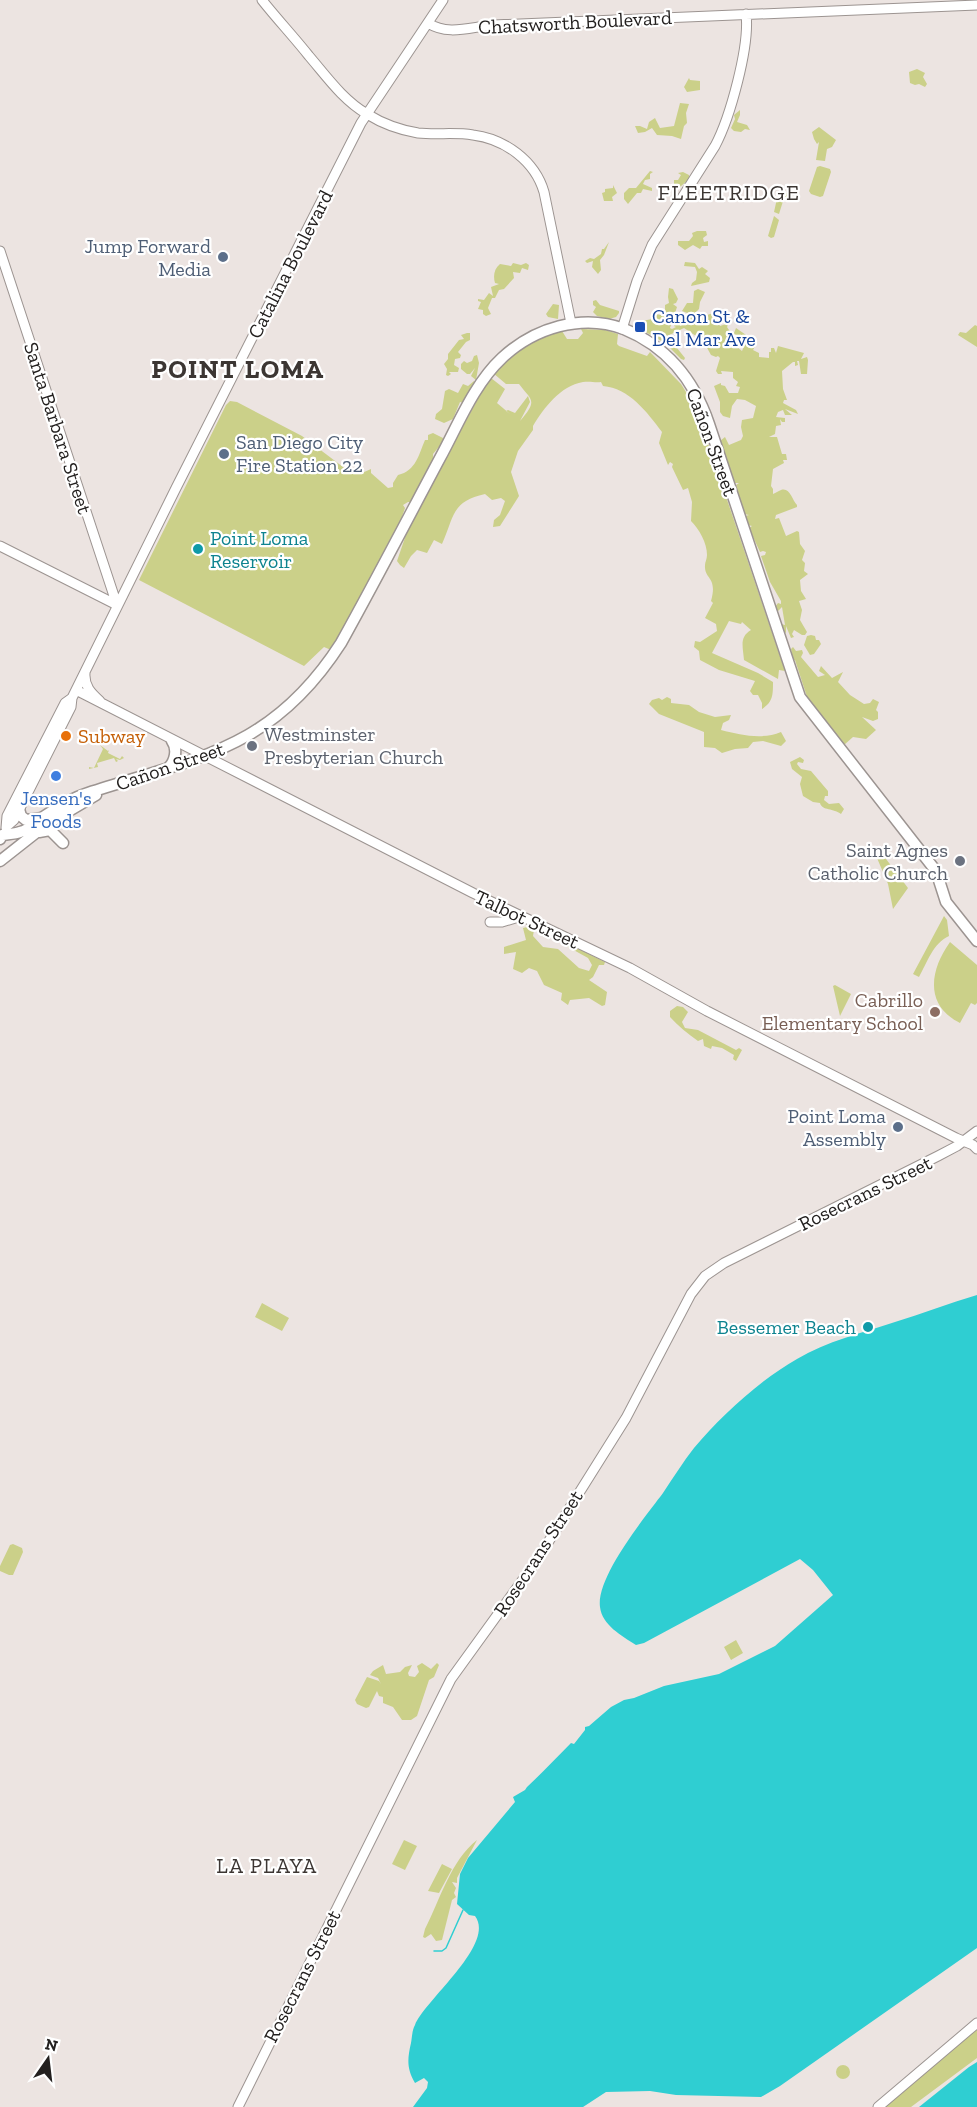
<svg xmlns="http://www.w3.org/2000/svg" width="977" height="2107" font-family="'Zilla Slab',serif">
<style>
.green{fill:#cbd089;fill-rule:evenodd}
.water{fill:#2fced2}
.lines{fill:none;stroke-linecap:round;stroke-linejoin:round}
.stream{stroke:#2fced2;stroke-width:1.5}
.secondary-casing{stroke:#9c9491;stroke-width:11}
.primary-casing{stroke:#9c9491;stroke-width:13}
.secondary{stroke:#fff;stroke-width:9}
.primary{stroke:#fff;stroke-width:10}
.service-dot{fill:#5c6f8a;stroke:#fff;stroke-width:2}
.transit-dot{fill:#1a4fb4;stroke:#fff;stroke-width:2}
.culture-dot{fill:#0f9aa8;stroke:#fff;stroke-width:2}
.food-dot{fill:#e8710a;stroke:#fff;stroke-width:2}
.worship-dot{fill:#6b7280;stroke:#fff;stroke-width:2}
.shop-dot{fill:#3f7fe0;stroke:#fff;stroke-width:2}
.education-dot{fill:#8d6e63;stroke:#fff;stroke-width:2}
.labels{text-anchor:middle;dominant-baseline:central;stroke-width:4.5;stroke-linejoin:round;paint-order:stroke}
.street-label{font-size:20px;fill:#23201f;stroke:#fff}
.service-label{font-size:20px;fill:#4e5e75;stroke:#fff;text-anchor:end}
.transit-label{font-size:20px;fill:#164399;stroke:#fff;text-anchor:start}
.culture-label{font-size:20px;fill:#0d838f;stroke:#fff;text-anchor:start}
.worship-label{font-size:20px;fill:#5b616d;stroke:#fff;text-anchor:start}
.food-label{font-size:20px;fill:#c56008;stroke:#fff;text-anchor:start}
.shop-label{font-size:20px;fill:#366cbe;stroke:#fff}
.education-label{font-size:20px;fill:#785e54;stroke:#fff;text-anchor:end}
.neighbourhood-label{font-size:21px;letter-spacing:1.5px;fill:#3c3633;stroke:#fff}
.quarter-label{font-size:22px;letter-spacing:1.5px;fill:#3c3633;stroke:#fff}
.district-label{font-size:26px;font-weight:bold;letter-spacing:1.5px;fill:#3c3633;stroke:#fff}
</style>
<rect width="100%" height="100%" fill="#ece4e1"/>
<path class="green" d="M917,69L925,73L923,77L927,84L925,87L919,84L915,85L910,83L909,72Z
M689,78L690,80L700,81V90L687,92L684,87Z
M680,103L689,104L686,113L687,123L684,126L681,139L672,136L657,135L652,128L645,132L638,133L635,126H640L647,129L649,122L655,118L660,128L674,126Z
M740,110V115L737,122L747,125L750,130L745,129L741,132L734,131L731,128L735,119L734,115Z
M819,127L836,140L832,147L827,149L825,161L816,160L819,142L817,144L814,139L812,132Z
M820,166L830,169L831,172L823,196L820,197L811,194L809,191L817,167Z
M650,171L653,172L650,174V179L645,180L643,184L652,188V191L643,189L641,193H637L628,204L624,199V193L629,188H636Z
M683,172L689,175V179L680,187L674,184V180H678L681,175L678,173Z
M613,185L617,193L612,197L613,201H604L602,193L605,192V189L613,188Z
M786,193L792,194L793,197L784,198L779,214L774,212L778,194Z
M774,216L779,220L774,237L771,238L768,236Z
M697,231H706L707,235L703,238L704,242L708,241V246H702L700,249L693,245L685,250L678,245V241H689L693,236L692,233Z
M609,242L604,255L600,260L601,270L598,274L592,267L593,261L587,263L585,261L590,258L594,259L601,254L602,249H604Z
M685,262L695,263L699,269L702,267L708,271L705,274L710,278L709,282L691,286L692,283L696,280L697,272L695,267L684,266Z
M513,263L521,265L526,263L529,265L528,270L522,268L520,273L513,272L514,278L504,289L499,290L495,298H492L488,308L491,314L486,316L483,314V310L478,309L481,302L478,301V299L484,300L489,293L493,296L491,287L499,284L495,283C493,276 494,269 500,264L511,266Z
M669,288L673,289L678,299L676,303L673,304L677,307L670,328L672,329L676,327L674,326L677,318L680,321V326L689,322L690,314L682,311L687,303H693L694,291L698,289L705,292L700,302L699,309L694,314L693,320H700L704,316L713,313L720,326L729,323L727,327L731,333H734L736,328L749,337L751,335L753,336V339L757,343L753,350L759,353V357L769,358V352H771V348H774L776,353L778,346L804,353L801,359L807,357L808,360L807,374H801L799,361H797L798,365L795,366V362H793L782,371L783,389L787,400H784L783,403L796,410L798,414L785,409L792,415H785L783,410L778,412L776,417L785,418V422H782L780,419L781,425L776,426L775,434L769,437H777L782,454H786L787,460H783L784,463L773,469L771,486L773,489V494C776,493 778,491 781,490C790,487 792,500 797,505V507L776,515L775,519L779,518L786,536L797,531L799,532L800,544L805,551L802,560L805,563L804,571L808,574L800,580L801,591L806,599L799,601L802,610L800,620L807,632L805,635H802L794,630L792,634L794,637L791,638L786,626V633L782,630L781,624L785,625L782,607L777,612L775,607L778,603L781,604V601L770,582L761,556L765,555L766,552L763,551L760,552L749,528L752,526L748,525L745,516L749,515L744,514L736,485L739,483H735L720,441L725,437L729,445L741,440L743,436L741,427L742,420L753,418L756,406L745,400L737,399L732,406L730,418L723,416L720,412V402L714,386L721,383V385L725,386L729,393H738L740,387L736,386L738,382L733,378V372L721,371L722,374H718L716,371L720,358L718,356L716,357L711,355L706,346L703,347L693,341L696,336L684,328L663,338L666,342L669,341L677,348L685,358L684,360L681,359L665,343L642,330V321L652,319L654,321L656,314L665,316V305L669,303L668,297ZM735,334L746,342L742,351L729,341Z
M596,300L600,305L619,311V313L616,317L609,319L597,316L593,312L596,307L593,305V301Z
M553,304L559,305L558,319L548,317L546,314Z
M975,325L977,326V347L958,335L960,332L966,333Z
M581,329L605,330L618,334L617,344L619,346L647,356L650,352L681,384L696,408L785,671L779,670L778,679L744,660C743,647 739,637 751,630L742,622L741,624L729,621L712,653L758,673L773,682C773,695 773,702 762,709V703L758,695H753L750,691L755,681L719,670L700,660L699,651L694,647L695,641L700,642L717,631L716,624L705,618L713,603L711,601C718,576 704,580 705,565C705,562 707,559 707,555C707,543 699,529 691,521L692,502L688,488L683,490L672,467L673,464L670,462L668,465L659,443L662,432C647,412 629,388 603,386L601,382C595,383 591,381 583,382C560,386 544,408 533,426V430L518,451L511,472L519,496L500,526L493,527L494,520L500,515L505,501L501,498L492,500L485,494C451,502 455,515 442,544L434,540L427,553L417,550L411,556L404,568L400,565L397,561L409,526L487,382L491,378L505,389L497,403L510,414L506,411L508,410L515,413L528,396L530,402L520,421C538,400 532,401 519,384H506L493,373C515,352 532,339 562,331L567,339H578L583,333Z
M467,333H470V340L466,342L458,352L461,355L460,358L455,359L454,365L459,368L458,372H449L451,374L448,376L446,375L447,369L444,364L448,359V354L459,340L464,339L461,335Z
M477,355L479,363L476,380L471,376L475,368L470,374H467L461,369V364L464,361L467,363L472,361L474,356Z
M474,381L476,385L464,403L460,402L453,419L444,423L435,419L436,414L442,409L445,391L449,389L458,393L463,384L468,386Z
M230,401L237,402L302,436L347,470L362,473L371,469V473L388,488L393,487V483L398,475C416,471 419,454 425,440H428V435L433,433L443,438V442L433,454C435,468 419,489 413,502H408L403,505L405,508L399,526L331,650L324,647L304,666L139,580L226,405Z
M811,635L815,636L816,640H819L821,644L814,654L810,655L804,645L807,636Z
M793,647L796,651L802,650L803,653L801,657L818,677L825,675L819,671L821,666L832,678L843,672L838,682L850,695L864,704L870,703L873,699L879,702L876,710L878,712V719L873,721L862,717L876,730L866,739L853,737L844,745L809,703L795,660H793L791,649Z
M667,697L671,699V703L689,705L699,712L715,717L731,715L729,720L723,723L721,730C741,735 762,740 781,732L786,741L781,746L763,741L753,742L748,748L735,749L722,753L715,748L704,747V732L659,714L649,704L652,700L659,698L662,700Z
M100,745L108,751L109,750L108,753L120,759L122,756L124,758L120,760L116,759L118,761L116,762L114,758L97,763L98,767L89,769V767L94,768L103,749Z
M800,757L804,760L803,763L798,762L797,764L801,769L811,771L828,791V796H825L824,800L829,804L839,803L844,809L841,814C834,808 822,811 820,803L813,802L803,796L800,784L802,777L792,769L790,762Z
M883,855L908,888L893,909L888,884L877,858Z
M944,916L947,920L949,936C933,943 927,963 919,977L913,974Z
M531,926L534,930L533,936L543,947L558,949L579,968L589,971L592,965L588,958L552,938V936L605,962L604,965H599L593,977L589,980L607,992L605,1005L602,1006L589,998L570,1000L568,1005L561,1000L562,993L544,985L537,971L529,968L522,973L513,969L516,952L504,954V947L526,940L523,928Z
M950,942L977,965V1003L975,1005L971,1003L960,1023C924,1005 930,970 950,942Z
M835,985L851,994L840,1016L833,986Z
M677,1006L683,1007L688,1012L682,1022L685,1028L698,1030L736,1050L739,1048L742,1050L736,1061L733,1059L734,1055L722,1048L712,1046L711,1049L704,1046L703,1039L698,1041C688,1034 678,1026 670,1017V1011Z
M262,1303L289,1318L282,1331L255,1317Z
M13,1544L22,1548L23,1552L13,1575H9L0,1571V1566L10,1545Z
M736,1640L743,1653L731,1660L724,1647Z
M422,1663L431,1669L437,1663L439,1665L434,1677L429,1680L417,1716L411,1720H402L393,1707L383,1703V1697L379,1696L377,1691L369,1707L366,1708L357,1704L355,1700L367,1677L379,1681L381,1684L378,1678L370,1675L373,1671L383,1665L386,1674L400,1672L405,1667L412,1665L408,1673L409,1676L415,1677L419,1672L417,1666Z
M404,1840L417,1846L405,1870L392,1864Z
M477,1840L457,1878V1883L452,1882L456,1888L454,1893L456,1897L452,1900L442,1940L436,1941L431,1934L425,1938L423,1937L425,1929C440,1900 451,1860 477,1840Z
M442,1864L452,1869L439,1893L428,1891Z
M977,2026V2058L911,2107H881Z
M836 2072a7 7 0 1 1 14 0a7 7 0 1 1-14 0Z"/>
<path class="water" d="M977,1295V1948L780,2086L761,2097L676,2095L650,2091L606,2092L583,2107H413L427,2088L428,2082L424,2078L415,2083C407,2069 407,2060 411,2043C412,2038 412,2030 415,2025C426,1999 496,1944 475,1916L469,1915L457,1904L460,1874L468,1858L515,1802L513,1797L525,1790L527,1787C542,1773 556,1758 571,1743L574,1744L585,1730V1727L589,1726L611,1707L624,1700L634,1698L664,1686L719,1674L775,1646L833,1595L813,1570L800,1559L644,1643L636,1645C622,1636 602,1625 600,1607C596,1577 645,1517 663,1493C673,1478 683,1462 694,1448C721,1416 760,1380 797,1359C827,1341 862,1333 895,1322C922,1314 949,1303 977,1295Z
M977,2062V2107H919L969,2067Z"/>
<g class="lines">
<path class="stream" d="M434,1951H442L446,1948L463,1910"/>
<defs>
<path id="secondary" d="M262,0C277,19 294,37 309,56C327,77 343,100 367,114C383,124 400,130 418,133C437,135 455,132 473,135C505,139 535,161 544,192L571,323
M428,23C448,36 470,27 493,25L977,5
M0,251L117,605
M622,329L637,281L652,245L715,146C730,118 750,46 746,14
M0,546L117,605
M85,673C84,686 91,693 100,701
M76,690L473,893L630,968L707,1011L956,1138L973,1145L977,1149
M7,826L14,820L71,707L72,698L176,488L361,123L443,0
M6,828L7,816L65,703L72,698
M490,922H502L522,916
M238,2107L451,1679L537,1560L626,1418L691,1294L705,1276L724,1263L938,1156L957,1146L977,1131
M878,2107L977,2023"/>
<path id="primary" d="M168,768C175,762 178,749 172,741
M19,809L21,816L26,820L42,818
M39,832L50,830L63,843
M0,839L2,835C8,834 15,834 20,832C29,830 36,822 43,817C57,808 72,798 88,793C199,757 273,749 341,643C375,582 407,520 440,458C458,425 474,384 502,358C534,328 582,313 624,329C668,347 694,380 709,424L800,697L936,871L946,902L977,941
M0,861L47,824L96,795"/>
</defs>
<use href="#secondary" class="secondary-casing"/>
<use href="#primary" class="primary-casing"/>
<use href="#secondary" class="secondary"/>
<use href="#primary" class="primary"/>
</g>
<g class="service-dot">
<circle cx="223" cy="257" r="6"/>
<circle cx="224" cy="454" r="6"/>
<circle cx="898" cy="1127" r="6"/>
</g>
<rect class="transit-dot" x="634" y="321" width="12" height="12" rx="3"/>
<g class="culture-dot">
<circle cx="198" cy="549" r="6"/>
<circle cx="868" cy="1327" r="6"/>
</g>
<circle class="food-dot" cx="66" cy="736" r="6"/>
<g class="worship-dot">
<circle cx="252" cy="746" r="6"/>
<circle cx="960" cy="861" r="6"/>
</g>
<circle class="shop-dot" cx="56" cy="776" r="6"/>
<circle class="education-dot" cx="935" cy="1012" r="6"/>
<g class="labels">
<g class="street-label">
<text transform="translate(575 22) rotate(-3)">Chatsworth Boulevard</text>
<text transform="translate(290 264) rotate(-63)">Catalina Boulevard</text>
<text transform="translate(58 428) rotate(72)">Santa Barbara Street</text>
<text transform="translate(712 442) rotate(70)">Cañon Street</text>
<text transform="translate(170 766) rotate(-19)">Cañon Street</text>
<text transform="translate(527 919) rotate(25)">Talbot Street</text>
<text transform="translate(865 1193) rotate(-26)">Rosecrans Street</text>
<text transform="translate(538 1553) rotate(-57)">Rosecrans Street</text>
<text transform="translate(302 1976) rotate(-63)">Rosecrans Street</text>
</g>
<g class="service-label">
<text x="211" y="246">Jump Forward<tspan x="211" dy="23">Media</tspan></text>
<text x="236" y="442" text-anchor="start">San Diego City<tspan x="236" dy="23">Fire Station 22</tspan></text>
<text x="886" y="1116">Point Loma<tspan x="886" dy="23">Assembly</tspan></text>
</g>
<g class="transit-label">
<text x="652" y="316">Canon St &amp;<tspan x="652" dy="23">Del Mar Ave</tspan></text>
</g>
<g class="culture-label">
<text x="210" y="538">Point Loma<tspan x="210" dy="23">Reservoir</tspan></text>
<text x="856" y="1327" text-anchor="end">Bessemer Beach</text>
</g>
<g class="worship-label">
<text x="264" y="734">Westminster<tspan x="264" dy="23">Presbyterian Church</tspan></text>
<text x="948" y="850" text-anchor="end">Saint Agnes<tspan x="948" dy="23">Catholic Church</tspan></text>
</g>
<g class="food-label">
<text x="78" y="736">Subway</text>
</g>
<g class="shop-label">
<text x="56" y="798">Jensen's<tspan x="56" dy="23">Foods</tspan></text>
</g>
<g class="education-label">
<text x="923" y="1000">Cabrillo<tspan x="923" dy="23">Elementary School</tspan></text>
</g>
<g class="neighbourhood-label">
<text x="267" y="1865">LA PLAYA</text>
</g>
<g class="quarter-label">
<text x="729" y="192">FLEETRIDGE</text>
</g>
<g class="district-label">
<text x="238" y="369">POINT LOMA</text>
</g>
</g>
<g transform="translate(48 2059) rotate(14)" stroke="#ffffff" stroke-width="4.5" paint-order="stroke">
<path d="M0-4.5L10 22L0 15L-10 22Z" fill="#23201f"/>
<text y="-9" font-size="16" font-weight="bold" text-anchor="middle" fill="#23201f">N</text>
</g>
</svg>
